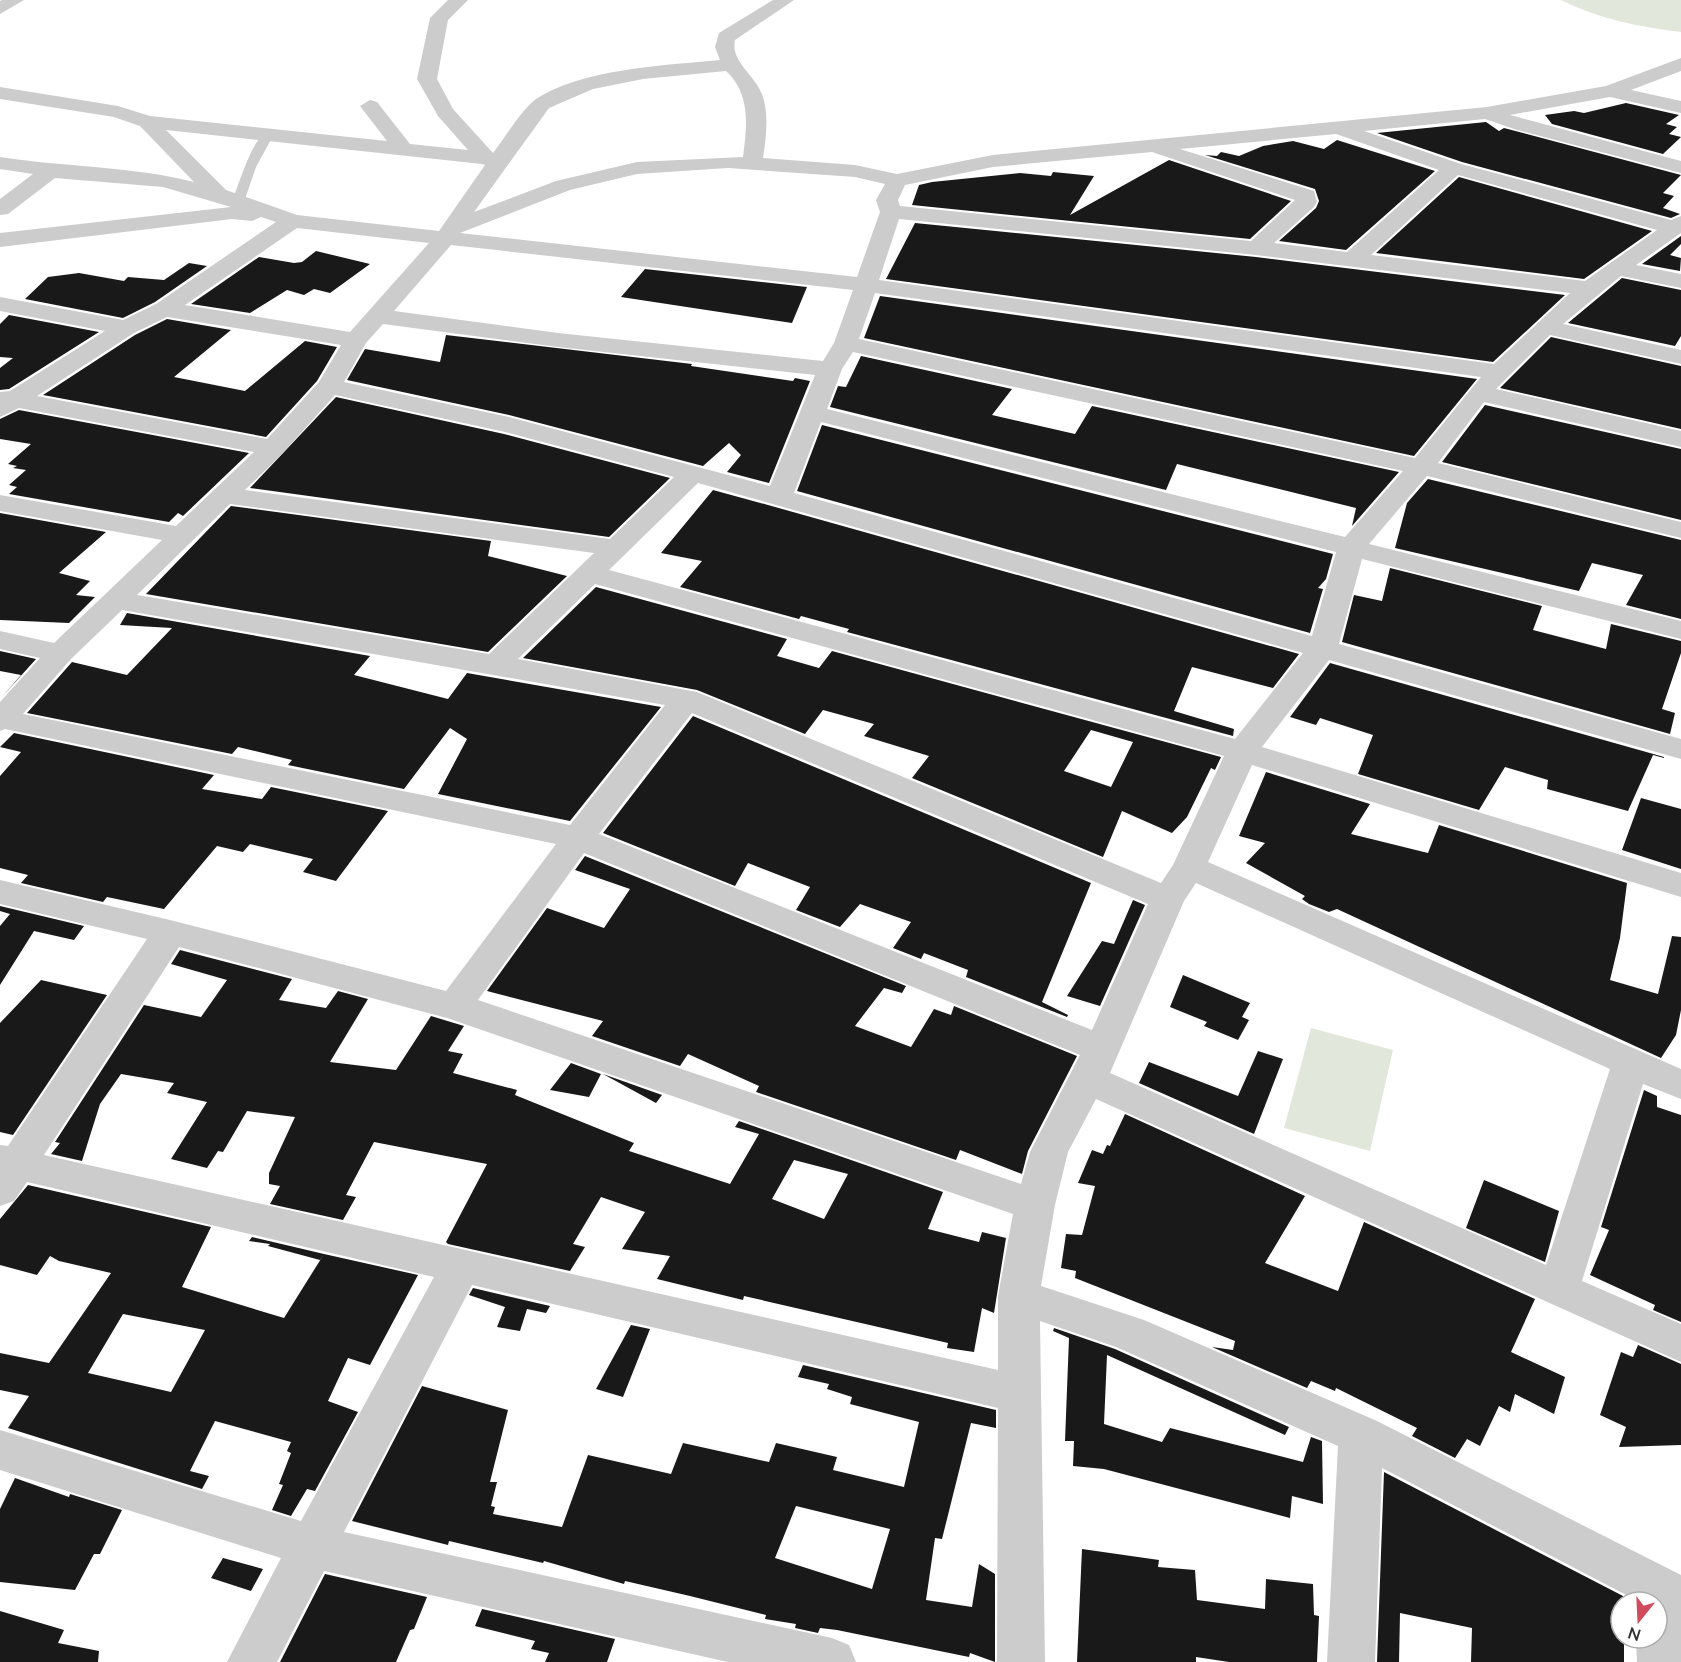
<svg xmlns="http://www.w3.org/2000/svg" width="1681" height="1662" font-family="Lato,sans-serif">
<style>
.green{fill:#e2e7dc}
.building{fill:#191919;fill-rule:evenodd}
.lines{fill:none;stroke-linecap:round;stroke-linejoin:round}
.lane{fill:#ccc;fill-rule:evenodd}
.street{fill:#ccc;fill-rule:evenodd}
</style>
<rect width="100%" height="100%" fill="#fff"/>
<path class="green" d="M1561,0H1681V32C1639,27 1599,19 1561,0Z
M1311,1028L1393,1050L1370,1151L1284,1128Z"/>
<path class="building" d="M1626,103L1679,115L1666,124L1677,127L1669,134L1681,137L1663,154L1552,124L1545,115L1574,111L1584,113Z
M1486,122L1499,131L1504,128L1681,175L1663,193L1674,196L1663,208L1680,214L1671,218L1462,162L1377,133Z
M1337,140L1435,171L1346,250L1279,241L1316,208L1319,201L1315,189L1205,155L1217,156L1221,152L1239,156L1263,146L1293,141L1324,149Z
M1169,160L1291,201L1250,239L912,205L919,185L932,182L1020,173L1051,176L1053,172L1094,176L1070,215Z
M1459,177L1652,231L1584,279L1376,253Z
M915,223L1256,257L1565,295L1493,362L886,279Z
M1681,236V244L1670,255L1681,258L1680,271L1642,264Z
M316,251L370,264L330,293L314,289L304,295L287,290L250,313L191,304L259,257L294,263L302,262Z
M189,263L207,266L155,302L123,318L25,299L48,277L79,273L124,281L128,277L164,280Z
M645,269L807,287L792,323L621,297Z
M1622,278L1681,290V336L1675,346L1568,323Z
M880,296L1477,379L1414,456L864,338Z
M9,315L99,332L9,389L0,390V368L13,358L0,357V324Z
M167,319L231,330L174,377L245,391L305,341L337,347L317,381L266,437L43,395L135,335Z
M446,335L692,364L691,366L793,381L795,378L810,381L769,483L727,472L741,455L729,443L703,466L509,415L347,380L365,349L440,362Z
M1551,337L1681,366V429L1500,388Z
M861,356L1012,389L992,415L1075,434L1092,406L1399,472L1352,526L1356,508L1177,464L1166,490L830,407L838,386L846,387Z
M336,397L504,434L670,478L609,537L250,488Z
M1485,405L1681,449V520L1442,462Z
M19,410L249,453L183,516L178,513L169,522L9,494L17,487L9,485L26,470L13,468L17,466L8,464L31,444L0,439V419Z
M822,425L1333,554L1326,579L1318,588L1323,589L1310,633L797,491Z
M1428,479L1681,540V619L1626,605L1643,575L1592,563L1579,591L1395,548L1407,503Z
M713,490L768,505L1299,654L1273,688L1192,667L1174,711L1234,729L1233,736L847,632L849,629L801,616L799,619L680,587L702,561L661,553Z
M231,506L491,541L488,556L567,576L488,652L146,594Z
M0,513L106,532L59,573L90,581L76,595L95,597L69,623L0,620Z
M1390,568L1542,606L1533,630L1606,649L1611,624L1681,641V653L1662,709L1675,713L1670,734L1342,642L1354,595L1382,601Z
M596,587L787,639L777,656L819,668L832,651L1221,757L1215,770L1211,768L1187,817L1172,833L1122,811L1103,857L912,778L929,756L864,736L874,724L823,710L805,734L697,690L523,658ZM1091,730L1133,742L1111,787L1064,771Z
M127,613L370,656L354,675L448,699L467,673L661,707L570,821L438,794L467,739L450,728L404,789L288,765L292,760L238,747L232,754L27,713L72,662L127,675L172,628L120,625Z
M0,651L36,659L1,698L21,675L0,671Z
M1330,663L1664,757V758L1653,755L1628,811L1547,789L1548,780L1505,767L1479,810L1358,774L1373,735L1320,718L1316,725L1290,717Z
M693,716L1091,883L1042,1002L1068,1015L1067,1017L966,977L968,970L924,953L921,959L893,948L911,922L860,904L840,927L796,910L810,887L748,863L735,886L603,833Z
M14,733L214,775L202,789L262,799L271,787L388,811L336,881L303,872L313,859L250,844L243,852L217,846L164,909L107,897L103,902L21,883L28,875L0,868V776L21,752L0,747Z
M1266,772L1370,804L1351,834L1428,853L1439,825L1627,883L1620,938L1610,980L1658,994L1672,936L1681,937V1010L1676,1035L1661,1058L1337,909L1329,912L1309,904L1302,899L1305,896L1246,863L1265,843L1239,836Z
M1641,798L1681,809V869L1622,850Z
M585,856L906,986L902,993L884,988L855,1026L911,1047L934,1009L951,1015L954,1006L1077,1056L1028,1151L1022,1174L960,1150L956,1160L756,1092L759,1086L688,1054L680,1066L592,1036L603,1021L487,991L547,908L604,928L630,889L575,870Z
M1133,900L1145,905L1100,1006L1067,996L1102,941L1114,944Z
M0,906L84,926L74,940L34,931L0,985V926L10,914L0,911Z
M180,950L292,979L279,1000L326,1008L338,991L368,999L330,1062L396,1070L431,1016L464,1026L448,1051L463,1054L453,1073L517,1090L515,1095L634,1143L629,1151L730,1184L759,1134L735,1127L739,1121L943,1192L928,1229L979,1242L982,1232L1006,1238L994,1313L982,1308L974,1352L947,1348L948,1343L744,1296L743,1300L657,1279L670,1256L622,1249L645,1212L601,1197L573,1244L585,1247L570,1271L448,1244L446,1242L487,1164L374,1142L346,1195L356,1197L343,1220L270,1204L280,1186L269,1184V1173L295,1117L247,1111L223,1152L218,1151L207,1168L171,1159L207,1102L167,1093L174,1083L121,1074L100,1104L82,1161L51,1154L60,1143L55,1142L144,1005L201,1017L227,980L171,964ZM794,1160L848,1174L824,1219L772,1199Z
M1183,975L1250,1003L1242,1017L1249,1020L1238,1040L1204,1026L1207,1022L1170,1007Z
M41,980L107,995L13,1135L0,1132V1023Z
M1258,1051L1283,1059L1254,1134L1139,1083L1149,1062L1238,1096Z
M571,1063L601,1074L589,1097L550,1090Z
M603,1074L662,1095L656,1103Z
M1644,1090L1657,1096V1107L1681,1115V1322L1653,1310L1655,1305L1590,1275L1609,1230L1601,1227Z
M1125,1114L1305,1196L1265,1263L1338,1291L1364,1222L1535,1299L1511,1352L1565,1377L1554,1414L1515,1394L1510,1412L1499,1406L1480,1446L1467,1439L1455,1458L1412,1436L1417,1428L1336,1388L1335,1391L1311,1381L1307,1388L1212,1347L1233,1350L1235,1341L1075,1278L1076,1271L1061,1268L1066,1234L1082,1235L1095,1186L1078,1183L1092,1150L1103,1154L1107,1145L1110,1146Z
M1484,1180L1559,1211L1545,1262L1466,1228Z
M28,1185L211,1227L182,1287L284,1318L324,1254L418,1275L370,1365L348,1358L328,1401L358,1412L315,1491L307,1489L291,1516L272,1510L283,1485L279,1484L291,1453L287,1451L291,1442L215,1421L190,1471L209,1476L202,1489L8,1428L29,1396L0,1390V1353L49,1363L111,1273L59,1261L50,1256L37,1275L0,1265V1219ZM123,1314L205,1330L171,1392L88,1373Z
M252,1237L324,1254L320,1260L268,1246L270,1244L249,1241Z
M473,1288L550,1306L546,1313L527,1309L520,1331L497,1327L505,1307L469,1295Z
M631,1325L650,1329L623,1397L596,1389Z
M1054,1328L1115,1349L1289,1427L1285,1435L1107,1355L1104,1424L1162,1442L1170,1428L1303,1462L1311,1437L1322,1441L1323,1504L1292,1496L1290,1518L1104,1469L1073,1466L1074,1441H1065L1069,1338L1053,1331Z
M1638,1345L1681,1364V1445L1619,1447L1626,1427L1600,1415L1621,1352L1633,1357Z
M803,1365L996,1410V1428L971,1423L942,1539L935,1538L926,1600L972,1607L979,1564L995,1574V1662L970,1653L969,1657L837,1630L820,1628L818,1633L795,1628L796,1624L765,1619L766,1615L690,1596L625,1581L624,1584L544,1561L543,1563L449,1541L448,1545L352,1521L422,1386L508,1410L490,1482H497L491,1506L495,1507L493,1514L562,1527L588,1455L671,1474L683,1443L769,1462L776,1443L837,1457L833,1470L904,1487L919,1422L850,1404L852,1397L827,1389L829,1384L798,1377ZM796,1506L890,1529L872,1589L775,1558Z
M1384,1472L1623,1596L1621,1638H1624V1662H1471L1472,1628L1400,1613L1399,1662H1377Z
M15,1478L69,1497L70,1494L122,1510L100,1554H94L75,1590L0,1582V1509Z
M1082,1549L1159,1560L1158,1567L1195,1570L1197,1600L1265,1609L1266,1579L1313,1584L1314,1615L1319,1616L1317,1662H1229L1196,1657V1662H1077Z
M223,1558L263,1569L251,1591L211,1578Z
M325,1574L427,1597L414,1629L410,1630L396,1662H280Z
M482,1609L606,1637L615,1639L607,1662H545L549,1653L531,1649L535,1641L475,1626Z
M0,1611L64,1630L58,1643L99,1651L98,1662H0Z"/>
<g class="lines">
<path class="lane" d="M268,131L274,134L256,167L244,202L234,204L232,202C238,186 253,136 268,131Z"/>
<path class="street" d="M2,0H24L0,14V1Z
M448,0H468L448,20L437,79L453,109L493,153C504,139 522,109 536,99C581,69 666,65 720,60L715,47L719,33L773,0H794L735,40C730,62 757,76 763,97C769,117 766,138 763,158L855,165L897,174L993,155L1487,107L1606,86L1681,58V71L1631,90L1681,101V113L1610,97L1510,115L1681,161V173L1517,130L1485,119L1364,131L1461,164L1671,220L1681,216V233L1636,265L1681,274V288L1621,276L1563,324L1681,350V364L1550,335L1496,389L1681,431V447L1484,402L1438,463L1681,522V538L1427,476L1369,544L1681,621V639L1362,559L1339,644L1681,739V759L1329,660L1262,747L1681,873V897L1252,765L1208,862L1681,1069V1099L1643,1084L1582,1281L1681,1324V1362L1096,1099L1068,1152L1055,1205L1041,1286L1144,1320L1377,1421L1681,1575V1662H1637L1636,1638H1657V1602H1634V1599L1382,1468L1375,1662H1327L1338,1446L1116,1347L1040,1321L1045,1662H997L998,1408L472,1285L344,1532L832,1638L849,1645L856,1662H728L324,1571L277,1662H227L281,1558L0,1470V1430L301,1521L434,1277L27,1182L14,1201L0,1206V1145L8,1146L147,939L0,904V880L170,920L446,991L556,844L5,729L0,731V702L40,658L0,649V631L54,643L162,540L0,511V495L176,526L254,452L19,408L0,417V392L10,391L105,331L0,311V297L123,320L156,304L276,222L261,217L252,221L232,219L0,247V233L231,207L163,187L55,178L8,214L0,215V199L33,174L0,169V157C64,167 131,166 194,182L140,126L114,117L0,99V87L118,106L150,116L387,141L360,106L370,100L377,102L410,144L468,150L438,116L417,79L430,18ZM726,71C751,94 747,126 743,157L637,162L556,181L474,212L549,108L593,89L643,79ZM166,130L482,164L485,165L439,231L297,215L226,190ZM1336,134L1439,170L1347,252L1274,243L1314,207L1317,202L1314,191L1180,149ZM1152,152L1295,200L1251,241L900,206L898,200L905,185L993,167ZM728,168L855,177L885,184L876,200L880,212L857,277L460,233L570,190L637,174ZM1458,175L1657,230L1585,281L1371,255ZM899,219L1256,255L1570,293L1494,364L879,280ZM297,228L429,243L350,332L185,305ZM451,245L853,290L834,343L823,361L558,333L394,311ZM875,293L1481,377L1415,458L859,339ZM167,317L341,345L319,382L267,439L37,396L134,333ZM383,324L558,347L815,375L770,486L509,417L344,382L366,343ZM853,352L1403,471L1345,537L827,409L842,369ZM335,395L505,432L674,477L610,539L245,490L282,454ZM821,422L1336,552L1312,636L794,493ZM698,483L769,503L1303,653L1235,739L609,570ZM230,504L594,553L489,654L137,595ZM595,584L1224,756L1173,865L1161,883L697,692L518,659ZM122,610L665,705L570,825L23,714L71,659ZM692,713L1148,904L1092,1030L599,834ZM584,853L1080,1055L1030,1152L1021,1184L478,1000ZM1196,883L1610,1069L1546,1265L1110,1073L1184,901ZM179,947L447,1018L1013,1214L998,1296V1370L44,1155Z"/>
</g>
<g transform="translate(1639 1620) rotate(198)"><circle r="28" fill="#ffffff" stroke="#adadad" stroke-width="1.5"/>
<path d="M0-4.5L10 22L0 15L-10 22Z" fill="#d04c5d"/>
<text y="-9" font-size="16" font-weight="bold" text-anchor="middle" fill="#323232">N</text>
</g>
</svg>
